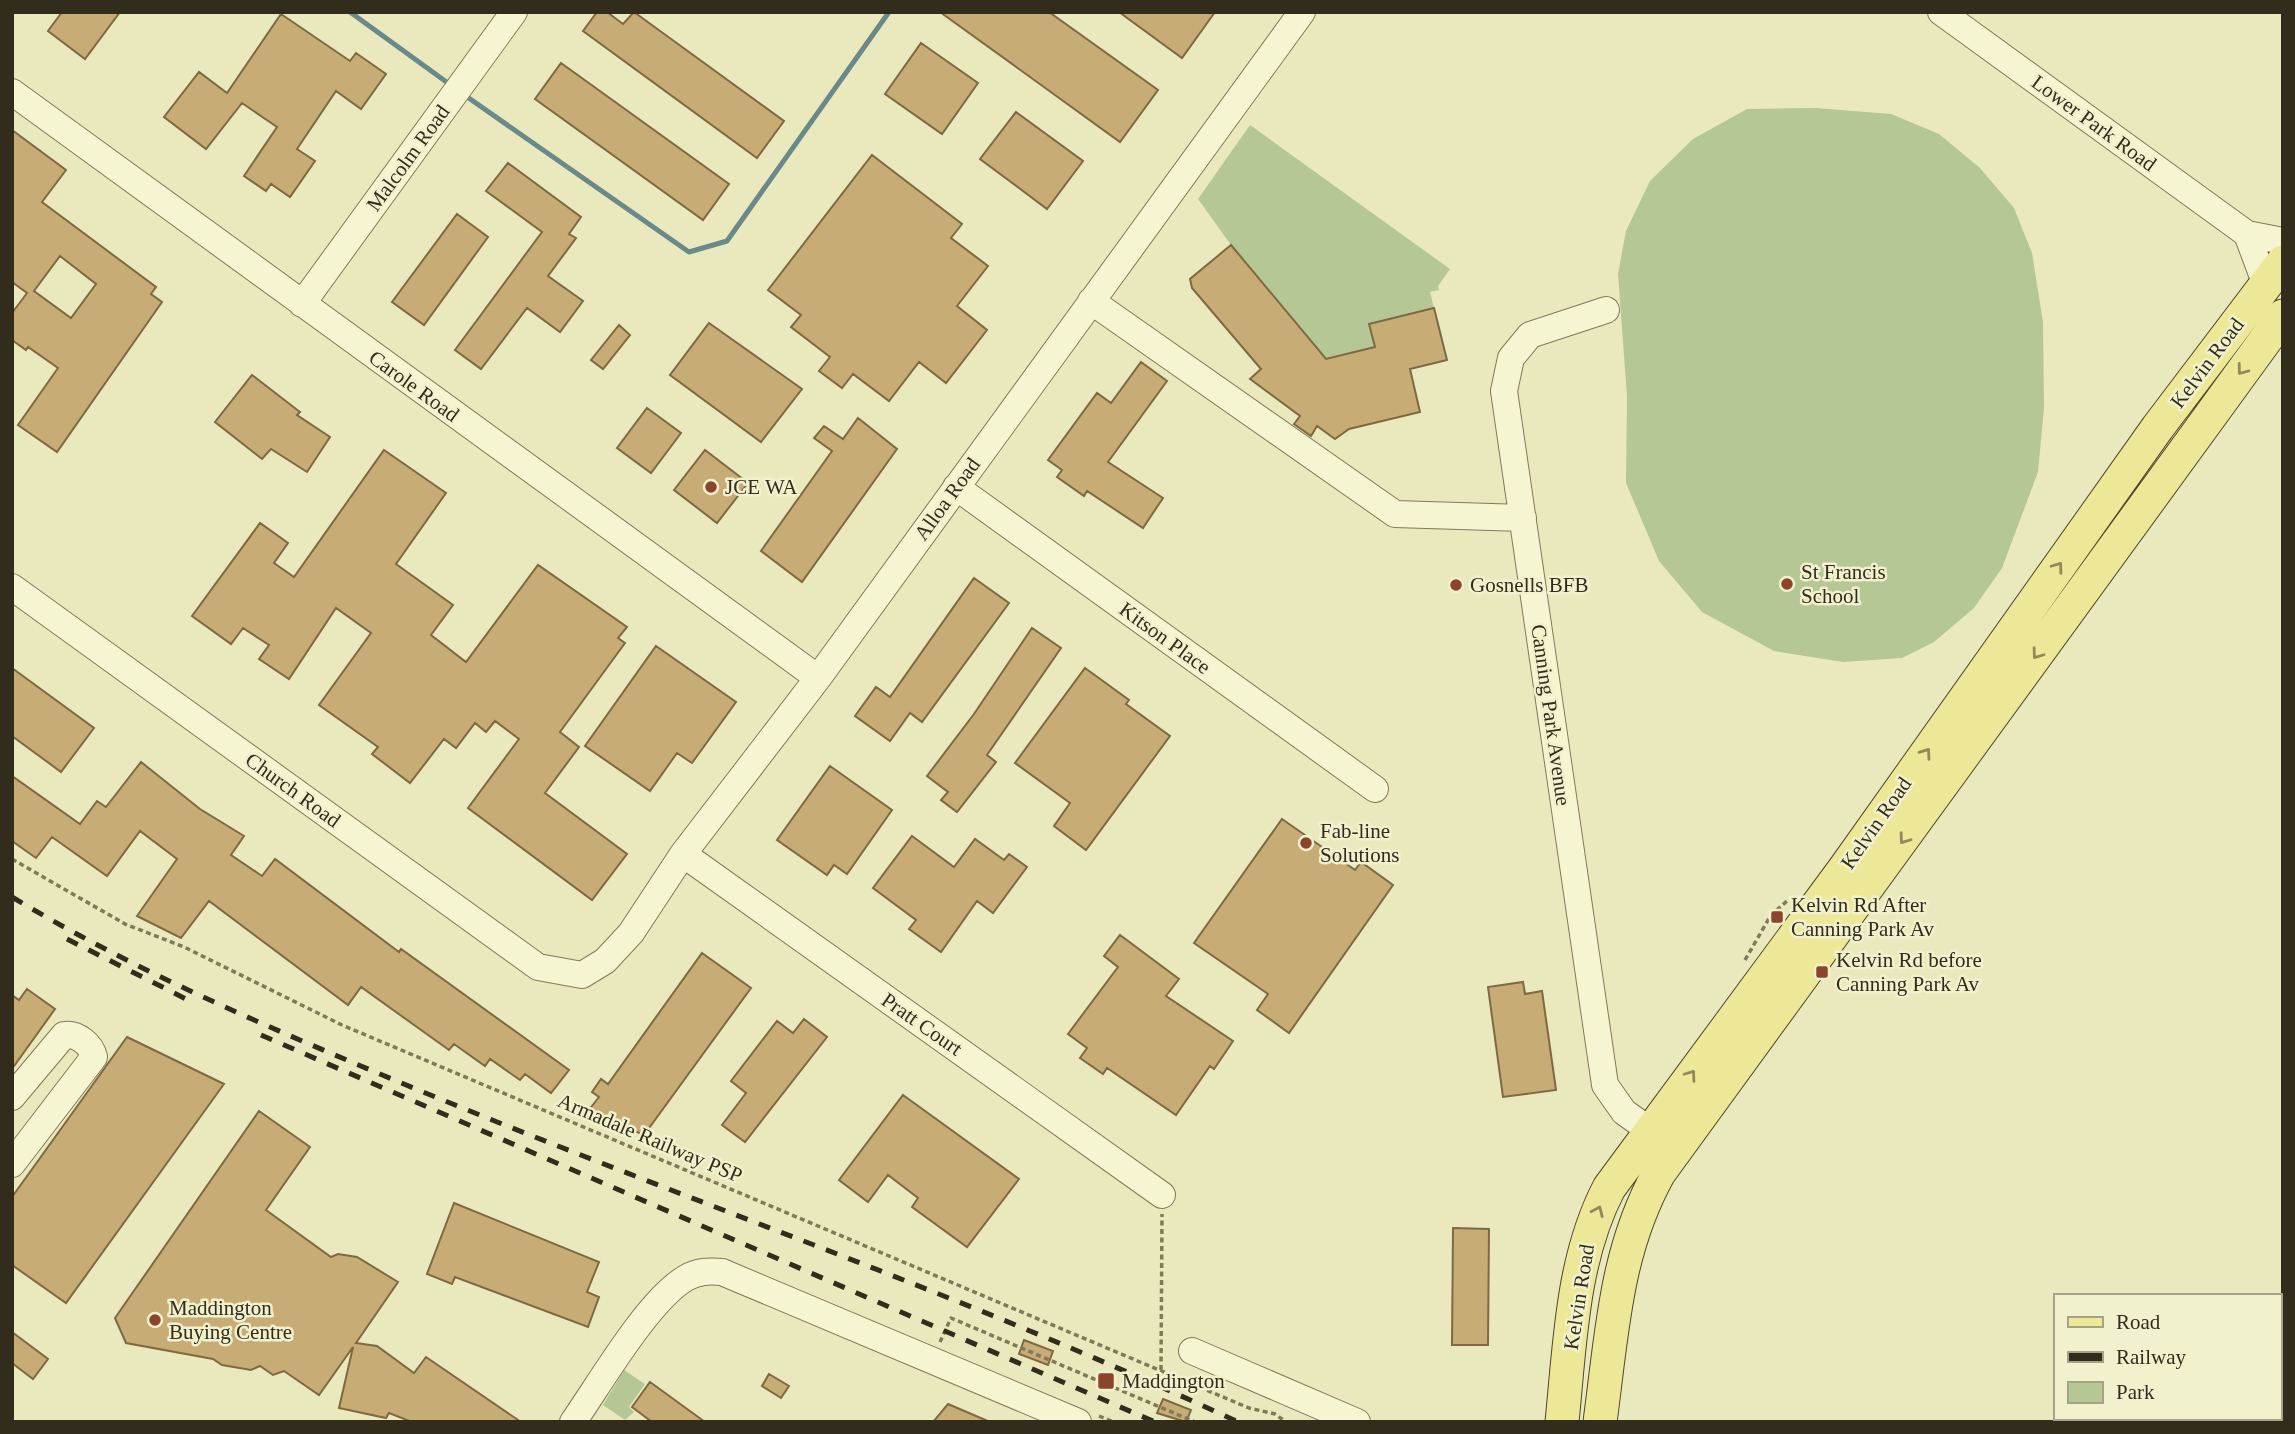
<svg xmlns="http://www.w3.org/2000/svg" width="2295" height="1434" font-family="Georgia,serif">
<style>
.green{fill:#b4c794}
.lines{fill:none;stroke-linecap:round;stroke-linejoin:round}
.stream{stroke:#6a8989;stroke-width:5}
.building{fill:#c7ac76;stroke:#7f6940;stroke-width:2;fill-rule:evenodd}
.minor-casing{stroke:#827958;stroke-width:28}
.major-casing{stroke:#4f462d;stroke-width:35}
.path{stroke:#827958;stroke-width:3.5;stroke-dasharray:5 3.5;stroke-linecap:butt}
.minor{stroke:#f6f5d1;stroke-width:26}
.major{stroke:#ede897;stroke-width:33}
.rail{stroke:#322c1c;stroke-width:5;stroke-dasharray:12 12;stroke-linecap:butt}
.oneway{stroke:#908a5a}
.poi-dot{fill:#8d442c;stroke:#f2f1cd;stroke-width:2.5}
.labels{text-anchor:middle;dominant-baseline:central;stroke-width:5;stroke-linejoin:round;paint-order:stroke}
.street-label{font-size:21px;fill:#322c1c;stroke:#f2f1cd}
.poi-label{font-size:21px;fill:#322c1c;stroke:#f2f1cd;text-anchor:start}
</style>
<rect width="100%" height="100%" fill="#eae9be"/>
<path class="green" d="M1816,108L1891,114L1939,134L1980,168L2014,208L2032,253L2043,322L2044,408L2038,472L2002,568L1974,608L1934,642L1902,658L1843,662L1774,651L1702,612L1659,561L1626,483L1627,396L1618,274L1626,231L1650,181L1693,139L1747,109Z
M1250,125L1450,269L1438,286L1439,290L1430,292L1434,308L1375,347L1326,359L1231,245L1198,199Z
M624,1370L645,1384L629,1407L634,1412L625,1420L603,1405Z"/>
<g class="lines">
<path class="stream" d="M350,12L452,86
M463,94L689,252L727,241L889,12"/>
</g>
<path class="building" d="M62,12H120L85,59L48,31Z
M597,12H607L623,24L634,12L784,121L757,158L583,31Z
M940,12H1049L1158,90L1120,142Z
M1119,12H1215L1182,58Z
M281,14L350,61L356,53L386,74L361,109L336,91L297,149L315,161L290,197L271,184L266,191L244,176L277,127L242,103L206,149L164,117L199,72L227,93Z
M921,43L978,83L942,134L885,94Z
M561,63L729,184L703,220L535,99Z
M1016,112L1083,161L1047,209L980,159Z
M12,130L66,170L42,202L156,287L151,294L162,302L57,452L18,425L58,368L28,347L26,350L12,340V313L27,293L12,282ZM60,256L96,284L71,318L34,291Z
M872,155L962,224L951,238L988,266L957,306L987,330L946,383L919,362L889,401L853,374L842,388L819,371L830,357L791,327L801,315L768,290Z
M508,163L581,217L569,234L576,238L548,276L583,301L560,332L527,308L481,369L455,350L542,232L486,191Z
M457,214L488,237L424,325L392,302Z
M1231,245L1326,359L1375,347L1369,324L1434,308L1447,360L1410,369L1420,412L1349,429L1335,439L1317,426L1311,436L1294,424L1300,416L1250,379L1261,369L1192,288L1190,279Z
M709,323L802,389L761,442L670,375Z
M619,325L630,335L603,369L591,360Z
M1141,362L1167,381L1108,462L1163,498L1143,528L1087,491L1084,496L1057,477L1062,470L1048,460L1097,393L1111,403Z
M252,375L300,412L297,415L330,437L307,472L271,449L262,459L215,422Z
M647,408L681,433L651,473L617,448Z
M858,418L897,449L802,582L761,551L832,451L814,438L824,426L843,439Z
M384,450L446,493L396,564L453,605L431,635L466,662L538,565L627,627L618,638L625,643L560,732L579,747L545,793L627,854L592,900L468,808L519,739L495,721L486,732L475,723L456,748L444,739L410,783L372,754L378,747L319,705L371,633L336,608L289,679L259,659L269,645L243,628L231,644L192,616L260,523L288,543L274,563L294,577Z
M705,450L748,483L717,523L674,490Z
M974,578L1009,603L922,722L910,713L890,741L855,716L876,687L890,697Z
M1032,628L1061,648L987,755L996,762L957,812L941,800L948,792L927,776L974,714Z
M656,646L736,702L692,763L677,753L650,791L585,746Z
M12,668L94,728L61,772L12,736Z
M1085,668L1129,700L1126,704L1170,736L1086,850L1054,826L1070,803L1015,763Z
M141,762L200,809L244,836L231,855L262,876L275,859L399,952L401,949L569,1070L551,1093L525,1074L520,1080L490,1059L485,1066L454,1044L449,1050L361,987L348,1005L209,901L181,938L137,916L177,859L140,831L107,876L52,837L36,858L12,841V776L80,824L97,801L106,807Z
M830,766L892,810L847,874L834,865L827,875L777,840Z
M1282,819L1355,870L1361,862L1393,885L1289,1033L1257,1010L1268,994L1194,943Z
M912,836L954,867L975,839L1004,860L1009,854L1027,867L993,913L977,901L941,952L909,929L916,920L873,888Z
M1120,935L1179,979L1166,996L1233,1041L1214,1069L1210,1066L1176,1115L1107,1068L1103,1074L1080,1058L1087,1048L1068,1034L1118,967L1104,956Z
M702,953L751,988L644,1135L588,1111L599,1097L592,1092L601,1079L608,1084Z
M1523,982L1525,994L1542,991L1556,1090L1503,1097L1488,987Z
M27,989L55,1009L12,1069V995L19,1000Z
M804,1019L827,1037L745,1142L722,1125L746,1093L731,1081L777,1021L793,1033Z
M127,1037L224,1084L66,1303L12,1265V1197Z
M903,1095L1019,1179L967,1247L912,1207L918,1198L888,1175L868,1202L839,1180Z
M259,1111L310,1147L266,1210L331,1257L338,1254L357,1257L398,1282L356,1343L377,1346L414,1373L426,1357L521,1422H412L389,1413L386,1418L339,1408L353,1347L319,1395L284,1371L273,1375L260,1366L251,1370L222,1365L213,1359L126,1343L115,1318Z
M454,1203L599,1262L587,1292L599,1297L588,1327L455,1277L452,1284L427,1274Z
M1453,1228L1489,1229L1488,1345H1452Z
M12,1332L48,1359L33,1379L12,1363Z
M1024,1340L1053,1351L1048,1365L1019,1354Z
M769,1374L789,1386L781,1398L762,1386Z
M650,1382L705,1422H652L632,1407Z
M1163,1399L1191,1410L1186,1422L1157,1413Z
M948,1404L990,1422H933Z"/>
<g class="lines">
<defs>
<path id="minor" d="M1941,12L2247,234L2283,241
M12,92L818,678
M2247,234L2266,285
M1091,301L1395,514L1523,518
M302,304L514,12
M1606,310L1530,335L1511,358L1504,391L1605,1085L1624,1112L1666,1142
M956,487L1375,789
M12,587L538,967L582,975L605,961L631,933L683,854L818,678L1302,12
M683,854L1162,1195
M12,1097L64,1035C77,1033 91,1044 94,1057L12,1164
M1192,1351L1357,1422
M2279,1352L2283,1343
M573,1422C599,1385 648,1300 686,1278C698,1271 709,1271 722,1272L1078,1422
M2250,1422L2251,1418"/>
<path id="major" d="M1562,1422C1570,1343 1572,1259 1609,1188L1845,868L2158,427L2283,262
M1600,1422C1612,1334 1615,1252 1659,1173L2283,316"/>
</defs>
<use href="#minor" class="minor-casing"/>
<use href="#major" class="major-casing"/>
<path class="path" d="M12,859L125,924L184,947L342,1025L1249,1408L1275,1414L1286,1422
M1745,960L1771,915L1787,901
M940,1342L951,1318L1195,1422
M1161,1370L1162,1214
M1099,1416L1114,1422"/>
<use href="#minor" class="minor"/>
<use href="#major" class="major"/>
<path class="rail" d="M12,897C135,971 268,1027 399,1082C678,1198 964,1294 1238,1422
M67,939L192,1002
M261,1035L1155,1422"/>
</g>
<defs><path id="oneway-chevron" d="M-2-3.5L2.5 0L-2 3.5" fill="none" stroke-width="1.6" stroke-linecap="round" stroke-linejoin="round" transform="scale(1.75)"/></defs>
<g class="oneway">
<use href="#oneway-chevron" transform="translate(2242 370) rotate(127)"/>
<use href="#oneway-chevron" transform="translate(2058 567) rotate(-54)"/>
<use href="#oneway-chevron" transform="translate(2037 654) rotate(126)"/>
<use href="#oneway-chevron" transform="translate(1926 753) rotate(-55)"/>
<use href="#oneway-chevron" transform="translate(1904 839) rotate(126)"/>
<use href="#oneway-chevron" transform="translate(1691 1075) rotate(-54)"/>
<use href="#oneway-chevron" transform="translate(1598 1211) rotate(-66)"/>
</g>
<g class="poi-dot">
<circle cx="711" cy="487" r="7"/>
<circle cx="1787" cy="584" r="7"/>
<circle cx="1456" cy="585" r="7"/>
<circle cx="1306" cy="843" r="7"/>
<rect x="1770" y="910" width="14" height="14" rx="3.5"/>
<rect x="1815" y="965" width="14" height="14" rx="3.5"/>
<circle cx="155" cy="1320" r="7"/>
<rect x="1097" y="1372" width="18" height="18" rx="3.5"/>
</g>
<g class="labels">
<g class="street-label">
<text transform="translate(2094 123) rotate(36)">Lower Park Road</text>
<text transform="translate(408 158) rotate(-54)">Malcolm Road</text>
<text transform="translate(2207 363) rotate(-53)">Kelvin Road</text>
<text transform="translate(414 386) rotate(36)">Carole Road</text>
<text transform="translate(947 499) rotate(-54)">Alloa Road</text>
<text transform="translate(1165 638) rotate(36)">Kitson Place</text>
<text transform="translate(1551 715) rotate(82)">Canning Park Avenue</text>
<text transform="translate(293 790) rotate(36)">Church Road</text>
<text transform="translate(1876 823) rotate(-55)">Kelvin Road</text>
<text transform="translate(922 1024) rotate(35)">Pratt Court</text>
<text transform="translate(650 1138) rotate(23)">Armadale Railway PSP</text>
<text transform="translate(1579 1297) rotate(-81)">Kelvin Road</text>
</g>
<g class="poi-label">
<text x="725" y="487">JCE WA</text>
<text x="1801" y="572">St Francis<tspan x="1801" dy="24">School</tspan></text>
<text x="1470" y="585">Gosnells BFB</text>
<text x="1320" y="831">Fab-line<tspan x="1320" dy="24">Solutions</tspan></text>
<text x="1791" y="905">Kelvin Rd After<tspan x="1791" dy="24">Canning Park Av</tspan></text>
<text x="1836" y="960">Kelvin Rd before<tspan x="1836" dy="24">Canning Park Av</tspan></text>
<text x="169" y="1308">Maddington<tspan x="169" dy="24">Buying Centre</tspan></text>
<text x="1122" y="1381">Maddington</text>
</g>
</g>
<rect width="2295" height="1434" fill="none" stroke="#322c1c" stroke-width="28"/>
<rect x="2054" y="1294" width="228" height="126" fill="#f2f1cd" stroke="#a5a286" stroke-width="2"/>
<rect x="2068" y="1317" width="35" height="10" fill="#ede897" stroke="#a5a286" stroke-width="2"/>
<text x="2116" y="1329" font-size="21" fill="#322c1c">Road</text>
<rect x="2068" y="1352" width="35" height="10" fill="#322c1c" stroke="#a5a286" stroke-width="2"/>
<text x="2116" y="1364" font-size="21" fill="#322c1c">Railway</text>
<rect x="2068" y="1382" width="35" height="21" fill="#b4c794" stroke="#a5a286" stroke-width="2"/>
<text x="2116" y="1399" font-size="21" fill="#322c1c">Park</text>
</svg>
